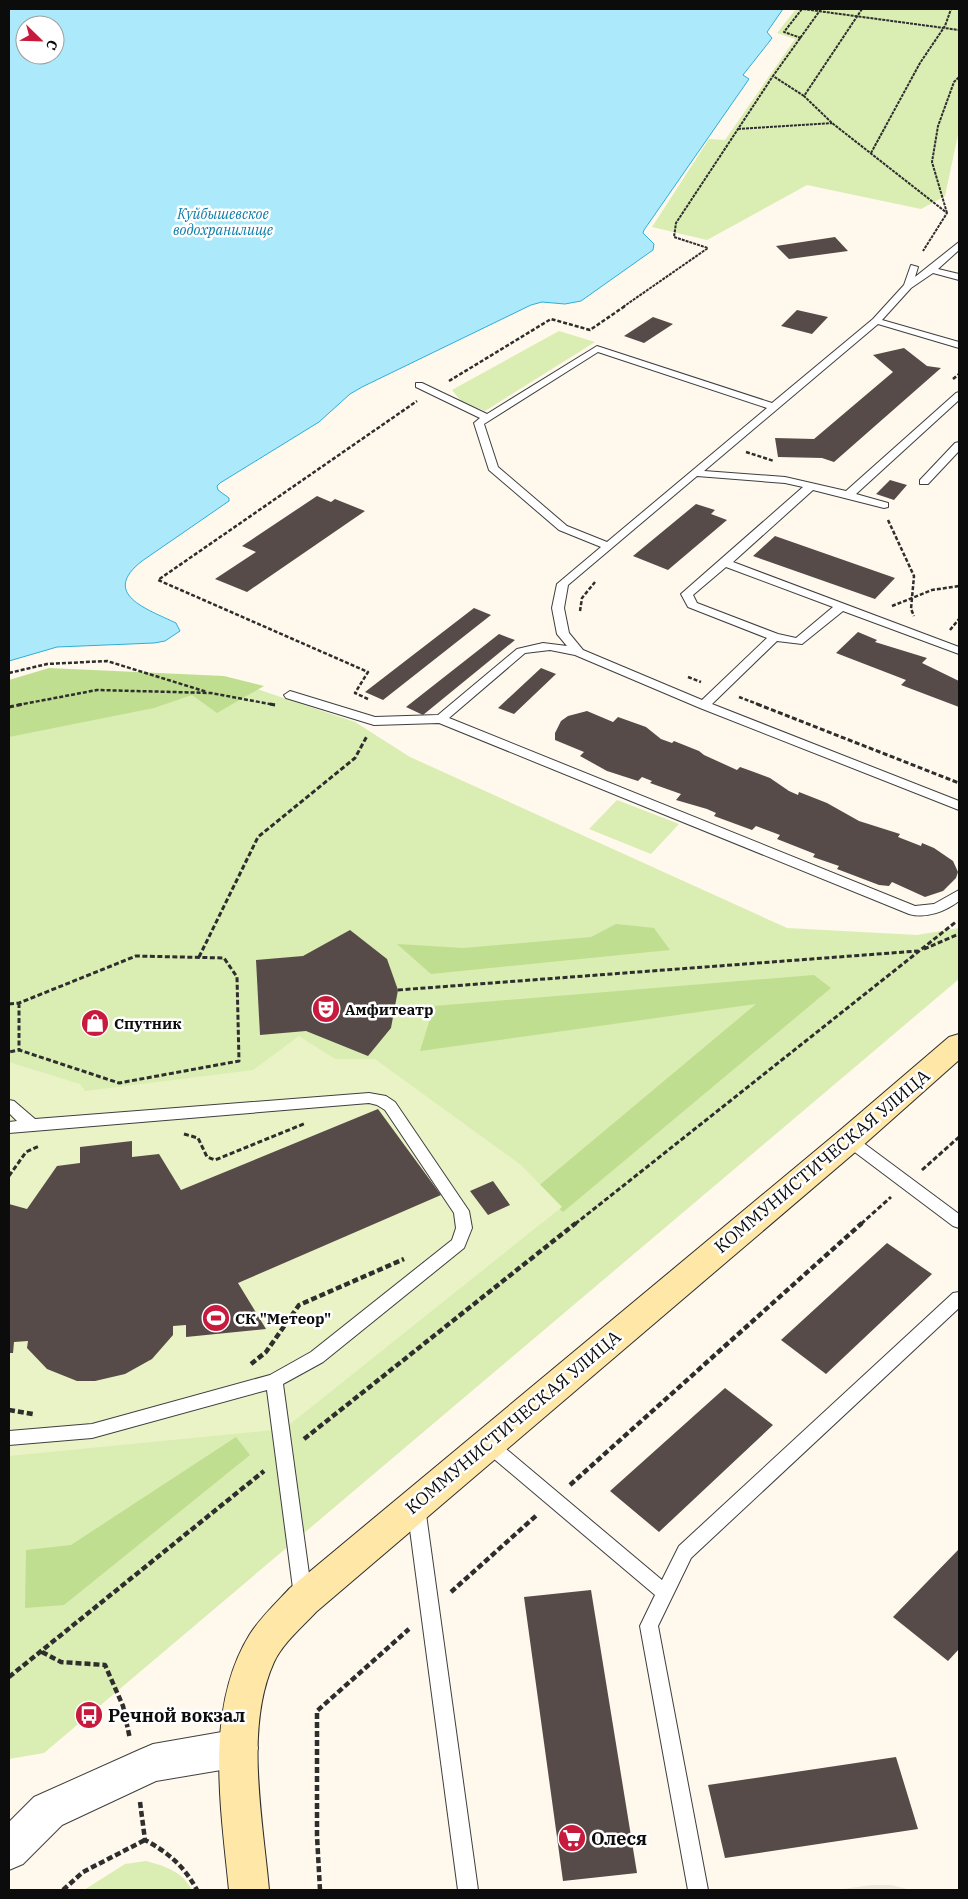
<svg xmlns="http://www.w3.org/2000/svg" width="968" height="1899" font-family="'IBM Plex Serif',serif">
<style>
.green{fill:#daedb2}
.forest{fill:#c0de90}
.pitch{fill:#eaf3c5}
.plaza{fill:#efe7db}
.water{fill:#aceafb;stroke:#2dafd8;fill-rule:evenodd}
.building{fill:#564b48}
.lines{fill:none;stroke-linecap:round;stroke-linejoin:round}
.service-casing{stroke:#3f3f3f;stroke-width:2}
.minor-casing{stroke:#3f3f3f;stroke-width:2}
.secondary-casing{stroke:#2e2e2e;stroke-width:2}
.path-far3{stroke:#2e2e2e;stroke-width:2;stroke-dasharray:3 1;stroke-linecap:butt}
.path-far2{stroke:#2e2e2e;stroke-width:2.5;stroke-dasharray:4 2;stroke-linecap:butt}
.path-far1{stroke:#2e2e2e;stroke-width:3;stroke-dasharray:5 2.5;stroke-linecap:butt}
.path{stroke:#2e2e2e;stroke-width:4.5;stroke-dasharray:6 3;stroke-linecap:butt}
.service{fill:#fff;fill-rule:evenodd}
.minor{fill:#fff;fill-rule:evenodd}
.secondary{fill:#ffe7a7;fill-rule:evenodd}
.labels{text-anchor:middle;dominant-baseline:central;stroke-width:5;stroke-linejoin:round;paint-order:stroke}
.far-water-label{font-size:14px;font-style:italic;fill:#0c7ca8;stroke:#fff}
.poi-label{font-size:15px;font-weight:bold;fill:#0c0c0c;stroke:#fff;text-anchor:start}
.near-street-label{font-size:18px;fill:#0c0c0c;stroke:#fff}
.near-poi-label{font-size:18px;font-weight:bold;fill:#0c0c0c;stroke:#fff;text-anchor:start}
</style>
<rect width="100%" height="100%" fill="#fff8ec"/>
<path class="green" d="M796,9H959V130L945,196L921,209L807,185L707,240L652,227L709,139L725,140L795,39L777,33Z
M559,331L595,342L485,411L461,401L452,390Z
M227,679L355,722L410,757L787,928L917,935L959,928V979L44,1753L9,1759V687Z
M617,800L679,824L651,854L589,829Z
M146,1861C165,1866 183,1872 192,1890H84L125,1864Z"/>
<path class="forest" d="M49,668L224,676L264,686L217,713L192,695L154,708L9,737V680Z
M616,924L654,928L670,950L431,974L397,944L463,948L591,937Z
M814,975L831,988L563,1212L536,1188L756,1004L420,1051L434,1006Z
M236,1437L250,1455L64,1605L25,1608L26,1550L71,1545Z"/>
<path class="pitch" d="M299,1036L335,1059H375L521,1165L562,1207L284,1429L9,1456V1062L80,1084L85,1091L253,1070Z"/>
<path class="plaza" d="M872,1885H891L911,1890H835Z"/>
<path class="water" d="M9,9H783L767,32L772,38L769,42L743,75L749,79L644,230L643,233L654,244L653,250L581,301L565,304L542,302L531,305L362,387L350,394L319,422L220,483L217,486L218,490L229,498V501L142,561C100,594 147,609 176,623L180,631L165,641L154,643L57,647L9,661ZM25,25H55V55H25Z"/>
<path class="building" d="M835,237L848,251L789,259L776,246Z
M797,310L828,317L812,334L781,326Z
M653,317L673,324L644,343L624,336Z
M904,348L927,366L941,368L834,462L822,458L778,457L775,438L814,439L893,372L873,355Z
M890,480L907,485L894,500L876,494Z
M317,496L331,502L335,499L365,511L247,592L215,579L256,552L242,546Z
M696,504L715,510L711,514L727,520L668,570L633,556Z
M775,536L895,578L875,599L753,556Z
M474,608L491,615L383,700L365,692Z
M858,632L877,640L875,642L927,658L922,663L959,681V707L901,685L906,680L836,653Z
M499,634L515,640L423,715L406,707Z
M541,668L556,674L514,714L498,708Z
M587,711L613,722L618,717L646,727L661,739L672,743L674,741L699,751L704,755L737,770L740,767L754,772L770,778L789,791L798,795L799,792L827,803L859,821L900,834L898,837L921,846L922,843L934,848L953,861L958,872L956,878L943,891L925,897L892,882L889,886L879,885L837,869L839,866L813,857L815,854L777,839L780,835L756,826L752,830L714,816L716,813L707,809L676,800L681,794L650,783L652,781L642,777L638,781L607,771L580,756L584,752L555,740V733L561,721L568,716Z
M350,930L387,959L398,990L391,1028L368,1056L306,1031L260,1035L256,960L303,956Z
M378,1109L441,1195L238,1283L266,1329L186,1337V1325L173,1326V1335L152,1359L125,1374L95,1381H77L47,1369L27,1348L28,1341L14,1342L13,1353H9V1204L27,1209L57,1166L80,1163V1147L132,1141V1157L159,1154L181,1190Z
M493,1181L510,1205L488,1215L470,1191Z
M887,1243L932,1274L826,1374L781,1340Z
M725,1388L773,1425L659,1532L610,1491Z
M959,1549V1649L948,1661L893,1617Z
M591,1590L637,1873L563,1881L524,1597Z
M896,1757L918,1829L725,1858L708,1785Z"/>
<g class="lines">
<defs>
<path id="service" d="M959,242V250L938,269L959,274V280L933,273L911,288L882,320L959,342V348L878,324L704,471L785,477L846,491L956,393L959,392V400L856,494L888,503V507L884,508L813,490L733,562L959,647V654L843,611L802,644L777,641L712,704L959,801V810L700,708L575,655L550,650L525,653L449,718L915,906L934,904L959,890V901C946,911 927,919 909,914L439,723L374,725L286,698L284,695L290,691L375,717L438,715L517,649L543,643L567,646L557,634L552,608L557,584L601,547L559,530L489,470L474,423L480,418L416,387V383H422L487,414L597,346L772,403L873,319L904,285L911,265L918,267L915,277ZM598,352L767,408L607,542L567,526L498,467L484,424ZM697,476L785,483L803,487L681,594L688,607L767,638L702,700L583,650L569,633L564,608L568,585ZM726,567L833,607L796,638L778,634L697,603L693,595Z
M959,442V451L928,484H920V480L955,443Z
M369,1093L386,1096L395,1102L469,1211L472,1228L464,1248L323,1362L283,1384L312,1596L309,1602L303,1604L297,1602L294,1596L267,1390L92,1438L9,1445V1431L92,1424L270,1375L311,1352L452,1240L456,1228L454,1213L385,1110L377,1105L369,1103L9,1133V1122L17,1121L9,1113V1100L14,1101L35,1119Z
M849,1134L854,1136L959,1214V1228L953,1226L844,1144L841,1140L844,1136Z
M959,1292V1308L691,1558L658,1626L708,1890H688L640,1626L655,1595L481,1448L478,1443L481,1438L487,1436L493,1438L662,1580L679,1546L953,1293Z
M416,1499L422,1502L425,1507L478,1890H458L407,1507L410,1502Z"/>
<path id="minor" d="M239,1729L253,1735L258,1748L253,1761L239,1767L156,1781L62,1825L23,1864L9,1870V1822L34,1797L139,1750L153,1744Z"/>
<path id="secondary" d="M959,1034V1060L860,1148L316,1612C302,1627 283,1643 274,1662C244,1728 263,1820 269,1890H229C221,1808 204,1708 250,1634C261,1617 276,1603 290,1588L838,1132L949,1037Z"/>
</defs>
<use href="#service" class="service-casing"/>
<use href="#minor" class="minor-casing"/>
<use href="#secondary" class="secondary-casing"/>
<path class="path-far3" d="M803,9L959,30
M862,9L804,96L832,123L947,213L923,251
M801,38L784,32L802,9
M804,96L773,76L821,9
M738,129L832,123
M871,153L920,63L945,26L951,9
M947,213L932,162L938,126L954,82L959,77
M623,307L708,248L674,237L676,223L773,76"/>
<path class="path-far2" d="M953,379L959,374
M449,381L551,319L590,330L625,306
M746,452L774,461
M888,520L914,576L911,609L914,616
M892,606L932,590L959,586
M580,611L582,598L595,582
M950,630L959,619
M9,673L47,664L107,661L207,692
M688,677L701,682
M739,697L760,705
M368,699L355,693L368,672L158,580L417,401
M18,705L97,690L211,693L275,705"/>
<path class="path-far1" d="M270,704L275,705
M757,704L959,783
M9,707L24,704
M924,949L959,934
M199,957L258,837L355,758L367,736
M398,990L918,951
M19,1003V1050
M9,1004L19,1003L136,956L224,958L237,977L239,1061L119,1083L19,1050L9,1052
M184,1134L198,1138L207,1157L215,1160L306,1123
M922,1170L959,1137
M9,1176L26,1152L39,1146
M575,1224L957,921
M861,1224L891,1197"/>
<path class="path" d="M251,1364L266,1352L299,1305L404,1259
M9,1410L33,1414
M304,1439L576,1223
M570,1485L862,1223
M451,1592L538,1514
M42,1652L61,1662L105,1665L123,1706L130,1739
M9,1677L264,1471
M140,1802L145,1840C169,1853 184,1866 197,1890
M63,1890L83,1872L145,1840
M320,1890L317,1836V1711L409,1629"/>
<use href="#service" class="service"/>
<use href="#minor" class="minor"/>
<use href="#secondary" class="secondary"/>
</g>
<defs>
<symbol id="theatre-disc" viewBox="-11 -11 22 22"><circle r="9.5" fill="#c71a3d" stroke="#fff"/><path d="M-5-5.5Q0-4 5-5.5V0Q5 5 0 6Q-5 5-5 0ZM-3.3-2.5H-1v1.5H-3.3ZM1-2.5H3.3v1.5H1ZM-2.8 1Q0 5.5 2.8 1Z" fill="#fff"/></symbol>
<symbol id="shop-disc" viewBox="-11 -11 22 22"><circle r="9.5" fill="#c71a3d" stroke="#fff"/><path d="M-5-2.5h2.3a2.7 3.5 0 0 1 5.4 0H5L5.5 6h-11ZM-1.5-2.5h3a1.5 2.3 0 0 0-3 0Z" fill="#fff"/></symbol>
<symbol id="stadium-disc" viewBox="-11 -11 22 22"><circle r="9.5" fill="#c71a3d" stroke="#fff"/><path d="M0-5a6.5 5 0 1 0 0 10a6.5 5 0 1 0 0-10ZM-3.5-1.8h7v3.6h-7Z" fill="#fff"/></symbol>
<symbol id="bus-disc" viewBox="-11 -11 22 22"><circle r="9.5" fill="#c71a3d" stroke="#fff"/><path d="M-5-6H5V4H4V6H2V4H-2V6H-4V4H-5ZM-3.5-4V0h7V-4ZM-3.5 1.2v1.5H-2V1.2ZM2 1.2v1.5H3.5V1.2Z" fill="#fff"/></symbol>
<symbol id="supermarket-disc" viewBox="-11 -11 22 22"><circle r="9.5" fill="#c71a3d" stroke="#fff"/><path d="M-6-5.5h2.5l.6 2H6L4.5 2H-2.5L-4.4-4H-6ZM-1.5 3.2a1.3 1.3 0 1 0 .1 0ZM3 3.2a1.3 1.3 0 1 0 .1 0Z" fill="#fff"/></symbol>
</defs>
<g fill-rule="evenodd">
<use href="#theatre-disc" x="310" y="993" width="32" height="32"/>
<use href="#shop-disc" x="79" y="1007" width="32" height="32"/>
<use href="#stadium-disc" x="200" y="1302" width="32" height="32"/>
<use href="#bus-disc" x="73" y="1699" width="32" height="32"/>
<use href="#supermarket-disc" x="556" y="1822" width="32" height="32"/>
</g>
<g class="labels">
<g class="far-water-label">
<text x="223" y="214">Куйбышевское<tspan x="223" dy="16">водохранилище</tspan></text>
</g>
<g class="poi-label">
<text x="345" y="1009">Амфитеатр</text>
<text x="114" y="1023">Спутник</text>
<text x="235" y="1318">СК "Метеор"</text>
</g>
<g class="near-street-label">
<text transform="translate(822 1161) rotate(-40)">КОММУНИСТИЧЕСКАЯ УЛИЦА</text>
<text transform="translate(513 1422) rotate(-40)">КОММУНИСТИЧЕСКАЯ УЛИЦА</text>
</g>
<g class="near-poi-label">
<text x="108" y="1715">Речной вокзал</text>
<text x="591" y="1838">Олеся</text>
</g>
</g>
<rect width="968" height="1899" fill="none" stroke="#0c0c0c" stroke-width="20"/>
<g transform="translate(40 40) rotate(113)"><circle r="24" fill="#ffffff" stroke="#9e9e9e"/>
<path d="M0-4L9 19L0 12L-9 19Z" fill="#c71a3d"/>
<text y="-8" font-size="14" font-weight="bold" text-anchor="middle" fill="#0c0c0c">С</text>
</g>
</svg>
